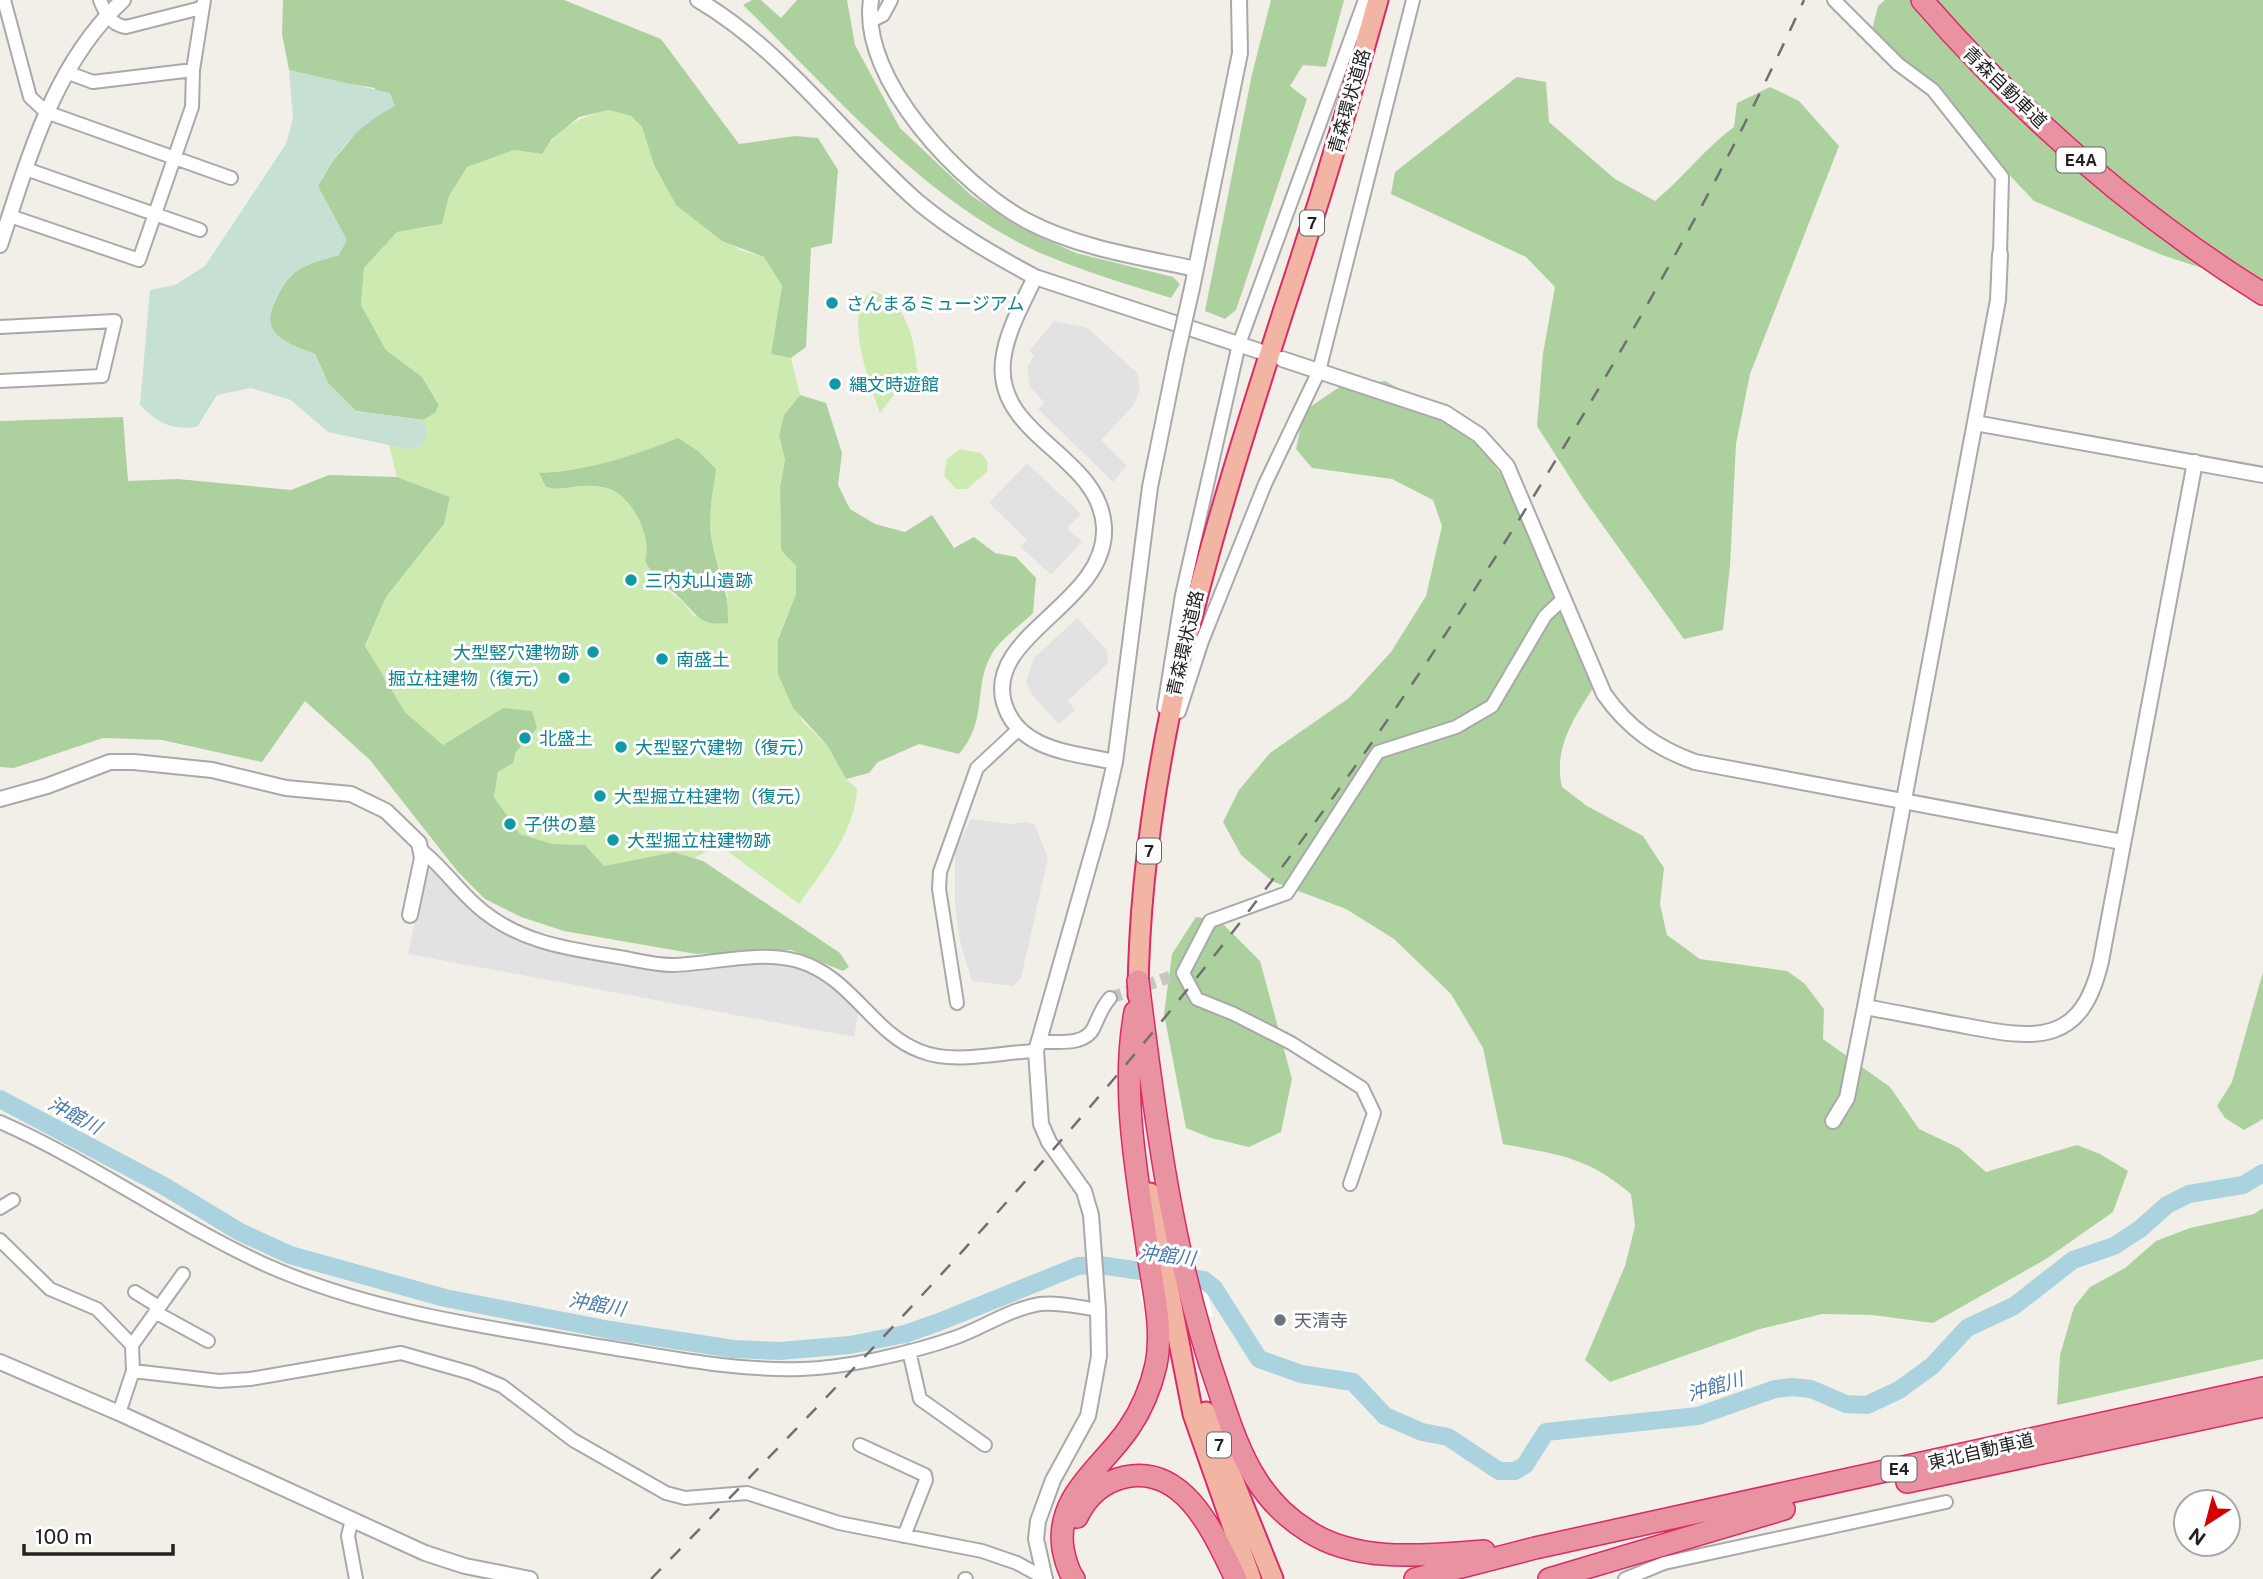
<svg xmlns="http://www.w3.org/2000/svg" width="2263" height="1579" font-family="'Public Sans','Noto Sans JP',sans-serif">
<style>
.grass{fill:#cdebb0;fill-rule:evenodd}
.forest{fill:#add19e}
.wetland{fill:#c6e0d4}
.parking{fill:#e2e2e2}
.pier{fill:#fff}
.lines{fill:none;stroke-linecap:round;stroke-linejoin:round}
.river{stroke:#aad3df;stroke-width:18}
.minor-tunnel{stroke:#c8c6c1;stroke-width:12;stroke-dasharray:12 6;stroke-linecap:butt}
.minor-casing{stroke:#a9a9a9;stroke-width:16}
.tertiary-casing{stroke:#a9a9a9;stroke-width:18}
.trunk-casing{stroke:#dc2a67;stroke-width:23}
.motorway-casing{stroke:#dc2a67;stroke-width:24}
.minor{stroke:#fff;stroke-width:12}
.tertiary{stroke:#fff;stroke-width:14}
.trunk{stroke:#f2b4a3;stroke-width:19}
.motorway{stroke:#e892a2;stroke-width:21}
.rail{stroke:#707070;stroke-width:2.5;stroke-dasharray:14 14;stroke-linecap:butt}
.tertiary-bridge-casing{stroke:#a9a9a9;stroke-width:18;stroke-linecap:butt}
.tertiary-bridge{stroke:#fff;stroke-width:14}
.culture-dot{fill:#0f9aa8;stroke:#fff;stroke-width:2.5}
.worship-dot{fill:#6b7280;stroke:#fff;stroke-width:2.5}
.labels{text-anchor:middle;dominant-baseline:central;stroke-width:6;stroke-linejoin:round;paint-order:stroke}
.shield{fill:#fff;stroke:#646464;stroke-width:2}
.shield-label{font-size:16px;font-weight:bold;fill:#222}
.street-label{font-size:18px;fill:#222;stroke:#fff}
.culture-label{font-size:18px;fill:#0d838f;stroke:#fff;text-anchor:start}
.worship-label{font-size:18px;fill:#5b616d;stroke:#fff;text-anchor:start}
.water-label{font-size:19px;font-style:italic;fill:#4a7aab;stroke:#fff}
</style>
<rect width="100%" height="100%" fill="#f2efe9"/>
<path class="grass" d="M609,110L631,116L642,127L654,165L676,205L740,250L764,257L782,286L771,354L791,358L800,395L784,415L779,435L785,460L780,483L781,549L796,566V594L778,637L802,721L827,745L846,779L857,789C855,832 823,870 799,904L719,845L694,858L674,852L604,866L585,845L553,844L520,834L494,797L498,772L513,763L516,752L537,728L503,708L443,745L405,712L365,647L386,597L444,524L450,497L397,477L389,445L412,450L427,430L423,420L435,413L439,404L422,377L386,350L361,305L364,268L397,232L442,224L449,196L466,167L514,150L542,154C561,126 577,118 609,110ZM678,438L713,495C703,529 719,564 728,596L695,617L681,600L656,582L645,561C652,538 634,500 612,490C606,487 596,487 590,486C574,484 564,492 546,487L540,473C588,471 633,456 678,438Z
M873,291C911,302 916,349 918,382L909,375L880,413C871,387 840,309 873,291Z
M960,449L981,453L988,462L987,472L967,489H956L944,476L947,459Z"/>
<path class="forest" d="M283,0H564L661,39L739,144L795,136L818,138L838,170L832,243L811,248L806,347L791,358L771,354L782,286L764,257L722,241L676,205L654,165L642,127L631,116L609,110L579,117L552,139L542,154L514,150L467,167L449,196L442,224L397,232L364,268L361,305L386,350L422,377L439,405L435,413L423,420L356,411L328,383L315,354C302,349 281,343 273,330C268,322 270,312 274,304C289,268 303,265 339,255L318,186L332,162L364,123L375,88L324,80L289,70L282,34Z
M752,0H761L781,18L797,0H847L855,45L900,128L972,196L1019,227L1076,253L1173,277L1180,284L1171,298C1118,281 1062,266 1012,239C908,182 827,87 743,5Z
M1271,0H1344L1326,67L1303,65L1290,86L1307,99L1236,310L1225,319L1205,311L1252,74Z
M1885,0H2263V288L2162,255L2034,201L1872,30L1878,6Z
M1517,77L1546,82L1549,122L1615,179L1655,201C1683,178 1705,148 1734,127L1737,103L1770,87L1799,101L1839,146L1750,374L1736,444L1730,566L1723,630L1684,639L1583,498L1537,426L1543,353L1555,287L1526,257L1391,194L1395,172Z
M1385,381C1407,393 1431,403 1450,419C1530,485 1560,591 1595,685C1574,718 1553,748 1562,787L1587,806L1643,836L1664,868L1660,904L1667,935L1700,959L1787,971L1804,983L1824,1009L1823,1039L1890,1087L1919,1129L1959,1148L1986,1172L2077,1145L2100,1154L2128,1171L2113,1212L2046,1259L1933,1323L1872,1315L1822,1314L1760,1329L1610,1382L1585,1360L1625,1266L1635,1226L1631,1194C1586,1156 1559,1155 1503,1144L1483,1048L1451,994L1394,939L1346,909L1272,881L1241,855L1223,822L1239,790L1270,753L1349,698L1391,652L1426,596L1442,526L1433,500L1392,479L1312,468L1296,449L1304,411L1341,386Z
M800,395L826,403L842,453L838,485L850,509L875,524L905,532L932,515L954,548L974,537L995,553L1016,557L1036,578L1033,613C1021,625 1002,638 993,652C972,685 989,720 959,754L919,744L878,762L869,773L846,779L827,745L793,708L778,674V639L796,594V566L781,550L780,486L785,460L779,435L784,415Z
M123,417L128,481L178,479L291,490L329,475L397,477L450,497L444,524L386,597L365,646L405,712L443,745L503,708L532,711L537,728L516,752L513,763L498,772L494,797L520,834L553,844L585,845L604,866L674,852L703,861L840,953L849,967L843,971L791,950L696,954L564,931L521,917L485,899L458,872L370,760L305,701L262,762L162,740L103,738L14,768L0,767V421Z
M678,438L698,451L716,469C713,494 707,517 712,541C718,574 729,587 728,623C702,626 698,617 682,600C664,582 659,587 645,561C652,538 634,500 612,490C606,487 596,486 590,486C574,484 564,492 546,487L539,473C588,471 632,456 678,438Z
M1196,917L1219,920L1260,961L1292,1079L1281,1132L1249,1147L1211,1138L1186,1128L1164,1014L1172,954Z
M2263,972V1119L2244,1130L2225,1118L2217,1106L2232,1082Z
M2263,1208V1359L2057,1405L2060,1355L2074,1307L2090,1287L2125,1268L2156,1241L2190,1228L2254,1214Z"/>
<path class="wetland" d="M289,70L390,93L395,106C356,127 340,147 318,186L347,240L339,255C302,265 290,267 274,304C270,312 268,322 273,330C281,343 302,349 315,354L328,383L356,411L423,420L427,430L423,445L412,450L328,432L291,400L251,388L217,395L197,427C170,430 158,423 140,405L150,290L175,285L205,266L286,144L293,118Z"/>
<path class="parking" d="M1054,321L1088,328L1137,373L1140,388L1134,405L1101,440L1127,466L1113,482L1038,409L1044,402L1030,387L1027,367L1034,356L1029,351Z
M1027,463L1081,514L1067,528L1082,542L1051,575L1021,547L1027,540L989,503Z
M1077,618L1107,650L1108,663L1068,701L1075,710L1059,724L1032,695L1026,683L1034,658Z
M971,819L1011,824L1027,822L1035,825L1048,858L1021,978L1013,986L972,981L961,945L955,908V852Z
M426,869L436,872L516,938L546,950L673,973L765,963L806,971L825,981L859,1009L854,1037L408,954Z"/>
<path class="pier" d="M1134,1260L1202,1272L1213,1317L1142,1303Z"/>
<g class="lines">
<path class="river" d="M0,1099L164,1186L240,1232L290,1255L445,1298L610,1330L733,1349L779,1351L850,1345L905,1334L939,1322L1078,1266L1099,1265L1204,1280L1214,1288L1259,1359L1301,1374L1353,1382L1385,1416L1422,1432L1448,1437L1499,1471H1515L1525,1465L1546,1432L1698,1416L1775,1389L1793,1387L1811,1389L1846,1404L1867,1405L1899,1390L1932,1366L1967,1328L2014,1306L2073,1260L2114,1246L2140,1229L2167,1205L2189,1194L2243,1185L2263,1173"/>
<path class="minor-tunnel" d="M1110,998L1170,977"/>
<defs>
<path id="minor" d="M4,0L30,97L46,112L231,178
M100,0C105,13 111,25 126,27L201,8
M1834,0L1898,64L1933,90L2002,177L2000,254
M871,21L883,15L891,0
M66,72L93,82L193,70
M26,169L200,230
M10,216L139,260L192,107L193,70L204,0
M0,327L115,321L102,376L0,381
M1164,708L1182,595L1239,344L1365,0
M1179,712L1202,641L1265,484L1319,371L1413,0
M421,850C442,866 457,889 477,906C517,942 568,949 619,957C636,960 654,965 672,965C714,964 755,950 798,961C852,977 872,1033 920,1051C953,1065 1001,1052 1036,1051
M957,1003L939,889L940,872L977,768L1019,729
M1038,1042C1056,1041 1085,1047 1094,1027C1099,1016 1102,1007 1110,998
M0,1122C93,1163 174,1223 266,1265C371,1312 492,1328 605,1347C669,1357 735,1371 801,1369C845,1368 911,1353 954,1338C983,1328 1009,1309 1040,1304C1059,1302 1079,1307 1098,1310
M1350,1184L1374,1113L1362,1088L1291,1043L1234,1014L1197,999L1183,973L1210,921L1287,893L1378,752L1456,727L1492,706L1545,616L1564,598
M0,1208L13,1200
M0,1240L50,1289L97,1309L132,1345
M135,1292L159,1307
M155,1312L208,1341
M909,1351L920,1399L985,1445
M133,1371L132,1345L183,1274
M119,1413L133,1371L219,1381L250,1379L401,1353L471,1373L502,1386L573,1440L666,1493L685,1498L747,1493L839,1523L982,1551L1017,1563L1046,1579
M860,1445L925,1475L926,1480L904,1536
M352,1519L348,1536L356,1579
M965,1579H966
M1625,1579L1664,1563L1946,1502"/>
<path id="tertiary" d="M698,0C785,51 843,136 918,202C954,232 994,255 1035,277C1023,303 1006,332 1003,361C995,437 1100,455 1104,527C1108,603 985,634 1004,703C1018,751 1074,753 1115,762
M871,0C859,80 962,186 1027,221C1078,248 1140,257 1196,269
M0,245C29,158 53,65 123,0
M1035,277L1259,351
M1192,288L1240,53L1239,0
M1282,359L1445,413L1479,435L1507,466L1604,694C1628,728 1656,748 1695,762L2122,842
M1975,423L2263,475
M0,799L47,786L110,762H134L212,770L286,788L351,794L386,811L419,843L422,858L410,915
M1865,1007C1899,1013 1932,1020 1966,1026C2037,1040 2082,1045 2101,961L2195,462
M1833,1121L1847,1098L1865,1007L1998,300L2000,254
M0,1362L119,1413L425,1553L465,1566L530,1579
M1045,1579L1036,1539L1038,1521L1053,1480L1088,1416L1099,1356L1098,1310L1091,1215L1084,1191L1049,1142L1041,1124L1036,1051L1101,823L1115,762L1150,487L1177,354"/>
<path id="trunk" d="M1138,995C1140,758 1212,533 1284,309C1318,207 1349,104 1378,0
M1150,1193L1193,1414L1251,1579
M1206,1412L1273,1579"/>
<path id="motorway" d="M1922,0C2020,113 2136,215 2263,294
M1138,981C1155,1119 1173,1260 1219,1391C1229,1421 1239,1452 1256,1479C1269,1500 1287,1518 1308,1531C1358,1564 1428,1555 1484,1551
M1907,1482L2263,1406
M1077,1517C1087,1496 1102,1482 1125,1477C1186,1464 1215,1537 1236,1579
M1074,1579C1068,1571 1065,1559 1063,1549C1055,1496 1102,1468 1129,1428C1142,1409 1151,1387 1156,1365C1163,1330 1154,1294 1149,1260C1138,1179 1120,1093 1135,1012
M1415,1579L1535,1548L2263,1388
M1549,1579L1784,1509"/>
</defs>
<use href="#minor" class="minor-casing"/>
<use href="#tertiary" class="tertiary-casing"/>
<use href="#trunk" class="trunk-casing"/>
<use href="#motorway" class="motorway-casing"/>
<use href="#minor" class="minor"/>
<use href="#tertiary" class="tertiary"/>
<use href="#trunk" class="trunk"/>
<use href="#motorway" class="motorway"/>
<path class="rail" d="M651,1579C805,1421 958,1262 1101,1094C1283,881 1443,650 1586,410C1665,277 1740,141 1804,0"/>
<defs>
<path id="tertiary-bridge" d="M1177,354L1192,288"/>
</defs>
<use href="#tertiary-bridge" class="tertiary-bridge-casing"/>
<use href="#tertiary-bridge" class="tertiary-bridge"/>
</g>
<g class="culture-dot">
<circle cx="832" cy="303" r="7"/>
<circle cx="835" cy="384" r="7"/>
<circle cx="631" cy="580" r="7"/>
<circle cx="593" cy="652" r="7"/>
<circle cx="662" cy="659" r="7"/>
<circle cx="564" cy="678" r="7"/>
<circle cx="525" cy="738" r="7"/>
<circle cx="621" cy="747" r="7"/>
<circle cx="600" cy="796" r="7"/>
<circle cx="510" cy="824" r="7"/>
<circle cx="613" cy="840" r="7"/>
</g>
<circle class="worship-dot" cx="1280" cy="1320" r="7"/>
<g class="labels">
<g class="shield">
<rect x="2056.5" y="147.5" width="49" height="25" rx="5"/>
<rect x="1300" y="210.5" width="24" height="25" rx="5"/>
<rect x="1137" y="838.5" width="24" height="25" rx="5"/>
<rect x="1207" y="1432.5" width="24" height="25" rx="5"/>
<rect x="1881.5" y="1456.5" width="35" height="25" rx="5"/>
</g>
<g class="shield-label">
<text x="2081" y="160">E4A</text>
<text x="1312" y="223">7</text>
<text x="1149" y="851">7</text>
<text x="1219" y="1445">7</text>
<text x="1899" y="1469">E4</text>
</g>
<g class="street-label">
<text transform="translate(2005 87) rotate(44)">青森自動車道</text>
<text transform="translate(1349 101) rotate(-74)">青森環状道路</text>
<text transform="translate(1185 643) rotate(-77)">青森環状道路</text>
<text transform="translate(1981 1451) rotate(-13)">東北自動車道</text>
</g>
<g class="culture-label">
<text x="846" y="303">さんまるミュージアム</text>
<text x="849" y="384">縄文時遊館</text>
<text x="645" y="580">三内丸山遺跡</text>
<text x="579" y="652" text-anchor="end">大型竪穴建物跡</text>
<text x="676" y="659">南盛土</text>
<text x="550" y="678" text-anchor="end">掘立柱建物（復元）</text>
<text x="539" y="738">北盛土</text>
<text x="635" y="747">大型竪穴建物（復元）</text>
<text x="614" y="796">大型掘立柱建物（復元）</text>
<text x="524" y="824">子供の墓</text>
<text x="627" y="840">大型掘立柱建物跡</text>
</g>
<g class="worship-label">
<text x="1294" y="1320">天清寺</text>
</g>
<g class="water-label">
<text transform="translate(75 1115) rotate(28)">沖館川</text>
<text transform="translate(1167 1255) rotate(7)">沖館川</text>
<text transform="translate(597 1304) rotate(10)">沖館川</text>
<text transform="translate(1715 1386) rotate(-17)">沖館川</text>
</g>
</g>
<g transform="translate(2207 1523) rotate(216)"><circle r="33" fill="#ffffff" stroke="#a7a7a7" stroke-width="2"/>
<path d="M0-5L12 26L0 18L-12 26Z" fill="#d40000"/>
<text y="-10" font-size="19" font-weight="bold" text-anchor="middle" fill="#222222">N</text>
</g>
<path d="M24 1544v10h149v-10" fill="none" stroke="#222222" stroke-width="3.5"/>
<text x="35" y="1544" font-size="21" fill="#222222" stroke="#ffffff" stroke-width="5" paint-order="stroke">100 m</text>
</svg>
